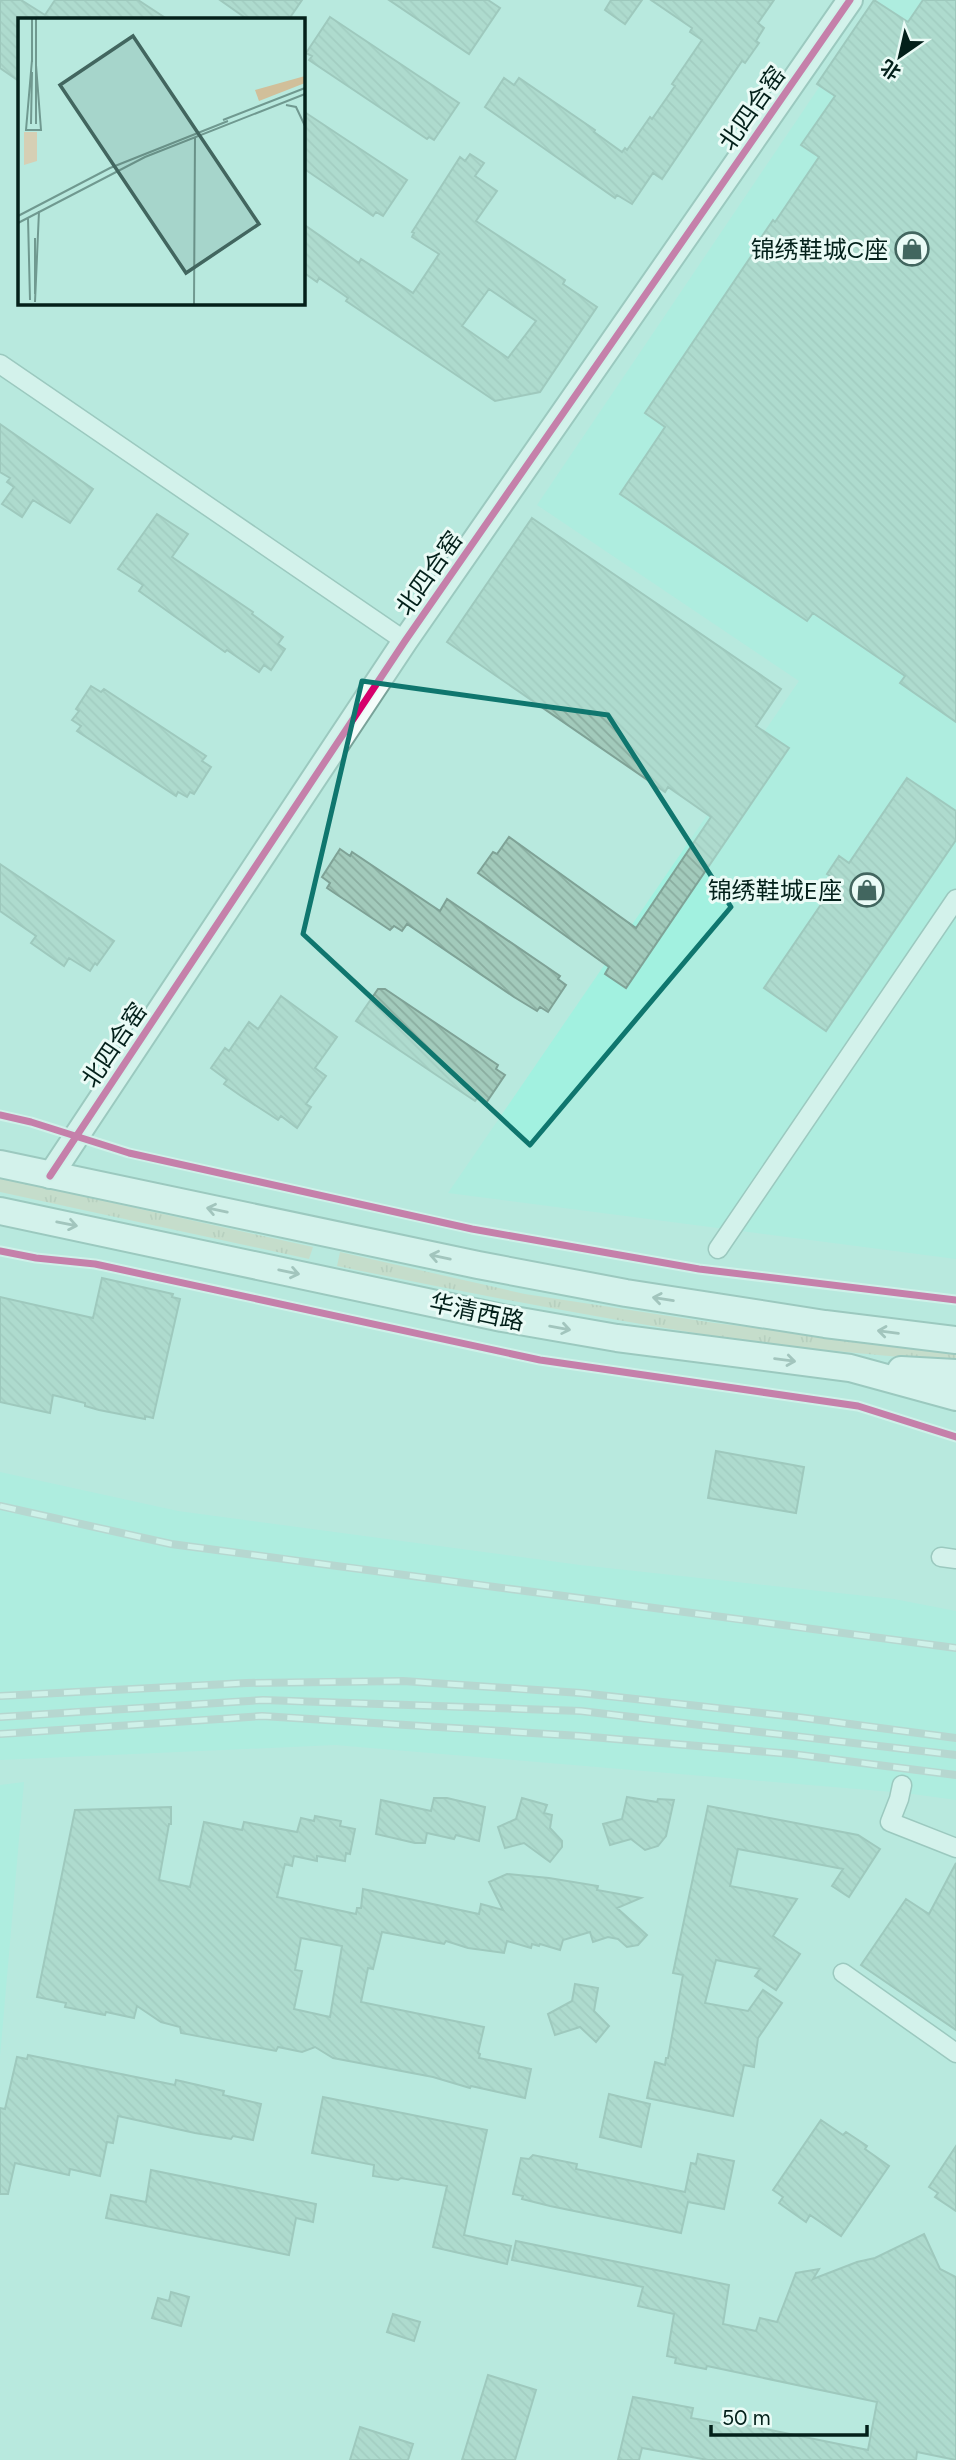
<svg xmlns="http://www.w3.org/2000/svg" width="956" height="2460" font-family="Figtree,'Noto Sans SC',sans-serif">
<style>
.built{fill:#a2f1e0}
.grass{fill:url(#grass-tufts)}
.building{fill:url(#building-back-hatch);stroke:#7fa296;stroke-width:2;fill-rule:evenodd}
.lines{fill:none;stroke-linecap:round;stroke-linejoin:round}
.street-casing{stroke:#79a299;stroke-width:21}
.secondary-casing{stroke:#79a299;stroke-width:28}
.primary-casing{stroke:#79a299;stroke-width:30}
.street{stroke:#f4fcfa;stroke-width:18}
.secondary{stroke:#f4fcfa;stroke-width:24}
.primary{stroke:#f4fcfa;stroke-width:26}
.rail-casing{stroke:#b4c1be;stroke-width:8}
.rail{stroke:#eafbf6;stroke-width:5;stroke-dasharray:16;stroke-linecap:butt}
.cycleway-casing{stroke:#eafbf6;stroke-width:11}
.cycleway{stroke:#d6006c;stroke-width:7}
.oneway{stroke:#889995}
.marked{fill:none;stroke:#0f766e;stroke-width:5;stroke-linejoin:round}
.labels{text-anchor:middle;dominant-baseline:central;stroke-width:6;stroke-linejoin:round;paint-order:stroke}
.street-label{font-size:24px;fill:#03201a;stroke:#eafbf6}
.poi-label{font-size:24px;fill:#03201a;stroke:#eafbf6;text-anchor:end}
.inset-road{fill:none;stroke:#709990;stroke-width:2}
.view{fill:#42665f;fill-opacity:0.15;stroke:#42665f;stroke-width:3.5}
.inset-edge{fill:none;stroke:#03201a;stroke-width:3.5}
</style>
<defs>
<pattern id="grass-tufts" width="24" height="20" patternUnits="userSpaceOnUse" patternTransform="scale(1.75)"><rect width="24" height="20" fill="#d6cfb4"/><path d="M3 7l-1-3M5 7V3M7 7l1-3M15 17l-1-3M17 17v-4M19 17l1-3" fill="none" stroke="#b6b19a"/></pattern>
<pattern id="building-back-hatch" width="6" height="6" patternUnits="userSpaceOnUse" patternTransform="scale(1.75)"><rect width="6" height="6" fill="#a2cabb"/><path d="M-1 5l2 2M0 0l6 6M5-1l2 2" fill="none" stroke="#8aada0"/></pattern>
</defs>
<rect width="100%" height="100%" fill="#b8e9de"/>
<path class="built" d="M878,0H956V1259L448,1193L799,681L537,505Z
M0,1472L178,1511L580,1565L894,1599L956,1611V1800L905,1793L335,1745L0,1760Z
M24,1782L0,2057V1785Z"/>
<path class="grass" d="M0,1178L313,1247L309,1259L0,1192Z
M340,1252L525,1294L715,1323L956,1351V1362C875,1355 793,1348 713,1336C587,1316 462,1292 337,1266Z"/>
<path class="building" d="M0,0H21L45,15L55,0H138L167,19H19V81L0,68Z
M220,0H302L289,19H247Z
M389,0H488L500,8L469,54Z
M611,0H642L625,24L605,10Z
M651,0H774L758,23L764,28L756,41L759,43L745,63L742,61L662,179L653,173L632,204L617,195L615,198L485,107L504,78L514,85L519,78L595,130L594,132L622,152L625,148L627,150L650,117L652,119L675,86L672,84L702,40L690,32L692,28Z
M874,0L908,22L923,0H956V722L900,683L905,676L813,613L807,621L620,494L665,427L645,413L756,249L754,248L773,220L775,222L819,157L801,145L835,96L817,84Z
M330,17L459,103L434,140L429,137L427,139L309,60L312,56L306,53Z
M303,111L407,180L383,216L376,212L373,216L303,168Z
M470,154L484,163L475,176L497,191L476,221L555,273L565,280L563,284L597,307L540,392L495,401L346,301L348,298L319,278L317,282L303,272V224L359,263L361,259L413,293L439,254L412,237L414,233L412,232L460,157L465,161ZM489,289L536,321L508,358L462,326Z
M0,424L93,489L70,523L33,500L22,517L2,504L14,487L7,482L10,478L0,472Z
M157,514L188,534L172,557L253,612L252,614L283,637L278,644L285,649L271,670L264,665L259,672L227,650L225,652L139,591L143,585L118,569Z
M532,518L781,689L756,726L789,748L626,988L605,974L609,967L478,873L493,852L497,854L509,837L636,928L711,817L668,787L665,792L447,642Z
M91,686L101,692L104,689L206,756L202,761L211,767L194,794L190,792L187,797L178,792L176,796L77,731L81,726L72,720L79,711L76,709Z
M907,778L956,811V840L826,1031L764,988L837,881L827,874L839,856L849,863Z
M340,849L350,856L352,852L440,911L447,899L560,976L558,979L566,985L548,1012L540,1007L537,1011L514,997L407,924L402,931L394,926L390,930L327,888L330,883L322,877Z
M0,864L114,941L97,965L95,963L90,971L69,958L64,966L31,943L36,936L0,911Z
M378,989H385L498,1065L496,1069L505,1075L486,1103L478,1097L475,1101L356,1021Z
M281,996L337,1037L315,1068L326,1076L306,1104L311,1107L297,1128L281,1116L278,1120L241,1096L224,1084L227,1080L211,1068L225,1048L229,1051L249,1022L258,1029Z
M102,1278L173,1294L172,1297L180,1299L153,1418L145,1416V1419L99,1410L85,1406V1403L53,1395L50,1413L0,1402V1297L93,1318Z
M716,1451L804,1467L796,1513L708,1498Z
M627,1797L657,1802L658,1799L674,1800L666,1836L658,1846L645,1850L631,1839L610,1845L603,1824L622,1819Z
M434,1798H447L485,1807L479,1841L456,1835L454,1839L427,1833L425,1843H415L376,1834L381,1800L431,1811Z
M522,1798L547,1805L544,1813L552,1815L550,1828L562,1841V1847L550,1862L524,1843L505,1848L498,1827L516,1819Z
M708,1806L858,1835L880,1849L849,1897L832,1886L843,1869L738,1849L730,1886L797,1899L773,1936L800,1954L776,1990L755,1976L760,1969L716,1960L705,2003L748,2011L763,1990L782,2003L758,2038L754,2067L744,2065L733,2116L647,2098L655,2062L665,2065L666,2058H668L683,1975L673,1973Z
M171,1807V1824H169L159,1880L190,1887L204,1822L242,1830L244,1822L297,1832L301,1818L314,1821L315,1816L341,1821L340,1826L355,1829L350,1854L346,1853L345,1861L317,1856V1861L294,1856L292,1866L285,1864L277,1897L356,1914L357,1908H361L363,1889L479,1914L481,1904L503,1910L489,1882L507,1874L549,1878L598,1886L597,1890L641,1898L617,1908L647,1935L638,1945L627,1947L618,1939L608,1937L593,1942L590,1932L563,1940L560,1950L540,1944L539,1946L532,1944L531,1948L507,1941L504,1953L468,1948L446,1941L444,1944L382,1932L373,1969L368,1968L361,2002L484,2027L478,2053L480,2054L479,2058L531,2069L525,2098L471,2086L470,2088L433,2077L333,2058L315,2047L302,2052L278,2047L276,2051L181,2033L180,2027L161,2022L137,2006L134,2018L106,2012L105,2015L65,2007L66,2003L37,1997L75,1810ZM301,1938L342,1946L330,2017L294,2009L302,1971L295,1970Z
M956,1863V2030L861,1965L906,1899L929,1914Z
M575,1984L598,1988L594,2011L609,2026L596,2042L580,2027L555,2035L548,2014L572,2001Z
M28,2055L175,2085L176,2080L224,2091L223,2095L261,2104L253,2140L233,2136L231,2139L195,2133L118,2116L113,2143L107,2142L100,2176L70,2169L69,2175L15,2163L8,2194H0V2108L5,2109L17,2057L27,2059Z
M609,2094L650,2104L641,2147L600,2137Z
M323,2097L487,2130L464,2235L511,2246L507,2264L433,2247L447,2186L401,2178L398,2180L373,2176L374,2165L312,2153Z
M821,2120L843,2135L846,2132L867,2146L865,2149L889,2166L841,2236L810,2215L806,2222L779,2203L783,2197L773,2190Z
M956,2146V2211L935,2197L938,2193L929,2187Z
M698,2154L734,2161L724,2209L688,2202L681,2233L550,2206L522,2199L523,2196L513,2194L521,2158L529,2159L533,2155L577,2164L576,2169L685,2192L691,2163L696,2164Z
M151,2170L316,2204L313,2222L296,2218L289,2255L106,2218L111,2195L146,2202Z
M924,2234L940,2269L956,2277V2460L917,2452L916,2460H708L642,2448L639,2460H618L633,2397L693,2408L691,2418L725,2424L726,2421L868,2450L877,2402L707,2366L706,2369L675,2363L676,2358L667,2356L674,2314L638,2306L643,2287L512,2260L516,2241L729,2285L723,2324L756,2331L760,2318L777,2322L796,2273L819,2269L813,2279L857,2262L875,2258Z
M171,2292L189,2297L181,2326L152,2318L158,2298L169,2301Z
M393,2314L420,2322L414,2341L387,2332Z
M488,2375L536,2390L515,2460H462Z
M360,2427L413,2444L408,2460H350Z"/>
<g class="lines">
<defs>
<path id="street" d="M0,364L405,641
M718,1249L956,899
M941,1557L956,1559
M902,1785L899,1799L890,1822L956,1848
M843,1973L956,2053"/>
<path id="secondary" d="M50,1176L405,641L850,0"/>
<path id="primary" d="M0,1164L478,1265L626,1293L825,1324L956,1340
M0,1211L502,1318L617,1338L850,1368L956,1397
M901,1370L956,1373"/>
</defs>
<use href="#street" class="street-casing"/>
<use href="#secondary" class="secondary-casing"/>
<use href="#primary" class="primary-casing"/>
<use href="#street" class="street"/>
<use href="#secondary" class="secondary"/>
<use href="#primary" class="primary"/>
<defs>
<path id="rail" d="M0,1506L171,1544L956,1648
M0,1696L246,1683L403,1681L581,1693L797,1717L956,1738
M0,1717L263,1700L581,1711L956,1755
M0,1734L262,1716L580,1736L792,1754L956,1775"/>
</defs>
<use href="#rail" class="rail-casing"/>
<use href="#rail" class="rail"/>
<defs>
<path id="cycleway" d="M0,1115L31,1122L129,1153L472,1229L699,1269L956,1300
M50,1176L405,641L850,0
M0,1251L36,1258L95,1264L540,1360L858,1406L956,1437"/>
</defs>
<use href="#cycleway" class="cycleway-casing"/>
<use href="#cycleway" class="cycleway"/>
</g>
<defs><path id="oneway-shaft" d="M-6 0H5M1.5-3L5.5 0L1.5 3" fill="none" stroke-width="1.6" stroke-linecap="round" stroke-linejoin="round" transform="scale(1.75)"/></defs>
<g class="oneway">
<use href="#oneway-shaft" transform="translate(217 1210) rotate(-168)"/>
<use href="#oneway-shaft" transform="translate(67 1224) rotate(11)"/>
<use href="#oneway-shaft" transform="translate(440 1257) rotate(-168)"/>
<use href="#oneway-shaft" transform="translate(289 1272) rotate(12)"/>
<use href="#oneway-shaft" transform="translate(663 1299) rotate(-171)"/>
<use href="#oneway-shaft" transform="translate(560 1328) rotate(10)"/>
<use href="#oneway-shaft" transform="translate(888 1332) rotate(-173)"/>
<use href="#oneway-shaft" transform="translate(785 1360) rotate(7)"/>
</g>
<path d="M0 0H956V2460H0ZM362,681L608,715L731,907L530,1145L303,934Z" fill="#b8e9de" fill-opacity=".55" fill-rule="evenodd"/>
<path class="marked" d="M362,681L608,715L731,907L530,1145L303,934Z"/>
<defs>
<symbol id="shop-ring" viewBox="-11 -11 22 22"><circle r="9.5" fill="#eafbf6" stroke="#42665f" stroke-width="1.5"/><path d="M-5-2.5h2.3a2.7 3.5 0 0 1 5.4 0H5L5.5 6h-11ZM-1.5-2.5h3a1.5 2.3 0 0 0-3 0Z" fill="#42665f"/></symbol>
</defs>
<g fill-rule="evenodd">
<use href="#shop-ring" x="893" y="230" width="38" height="38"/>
<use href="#shop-ring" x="848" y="871" width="38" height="38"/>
</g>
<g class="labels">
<g class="street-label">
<text transform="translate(752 108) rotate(-55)">北四合窑</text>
<text transform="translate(429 573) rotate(-55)">北四合窑</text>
<text transform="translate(114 1045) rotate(-56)">北四合窑</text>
<text transform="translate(477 1312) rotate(12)">华清西路</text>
</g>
<g class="poi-label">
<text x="888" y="249">锦绣鞋城C座</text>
<text x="842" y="890">锦绣鞋城E座</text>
</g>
</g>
<g transform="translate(18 18)">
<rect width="287" height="287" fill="#b8e9de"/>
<path d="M6,114H19V143L6,147Z" fill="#d6cfb4"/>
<path d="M287,58V65L241,83L237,72Z" fill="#d1bf9a"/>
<path class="inset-road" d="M14,42L8,112H23L18,47M14,44V1M268,87L278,89L287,108M205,102L287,70M13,106L14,54M18,106V1M0,198L92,150L210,103M10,200L12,282M0,205L127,139L287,76M17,276V220M17,284L21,193M176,286L177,119"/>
<path class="view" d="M115,18L241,206L168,255L42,67Z"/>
<rect width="287" height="287" class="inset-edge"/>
</g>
<g transform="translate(900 56) rotate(214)" stroke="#eafbf6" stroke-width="5" paint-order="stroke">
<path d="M0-5L12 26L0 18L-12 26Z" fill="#03201a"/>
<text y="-10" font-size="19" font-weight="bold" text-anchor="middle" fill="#03201a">北</text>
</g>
<path d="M711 2425v10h156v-10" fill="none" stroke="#03201a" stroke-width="3.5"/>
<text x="722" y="2425" font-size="21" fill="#03201a" stroke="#eafbf6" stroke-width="5" paint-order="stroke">50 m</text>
</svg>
